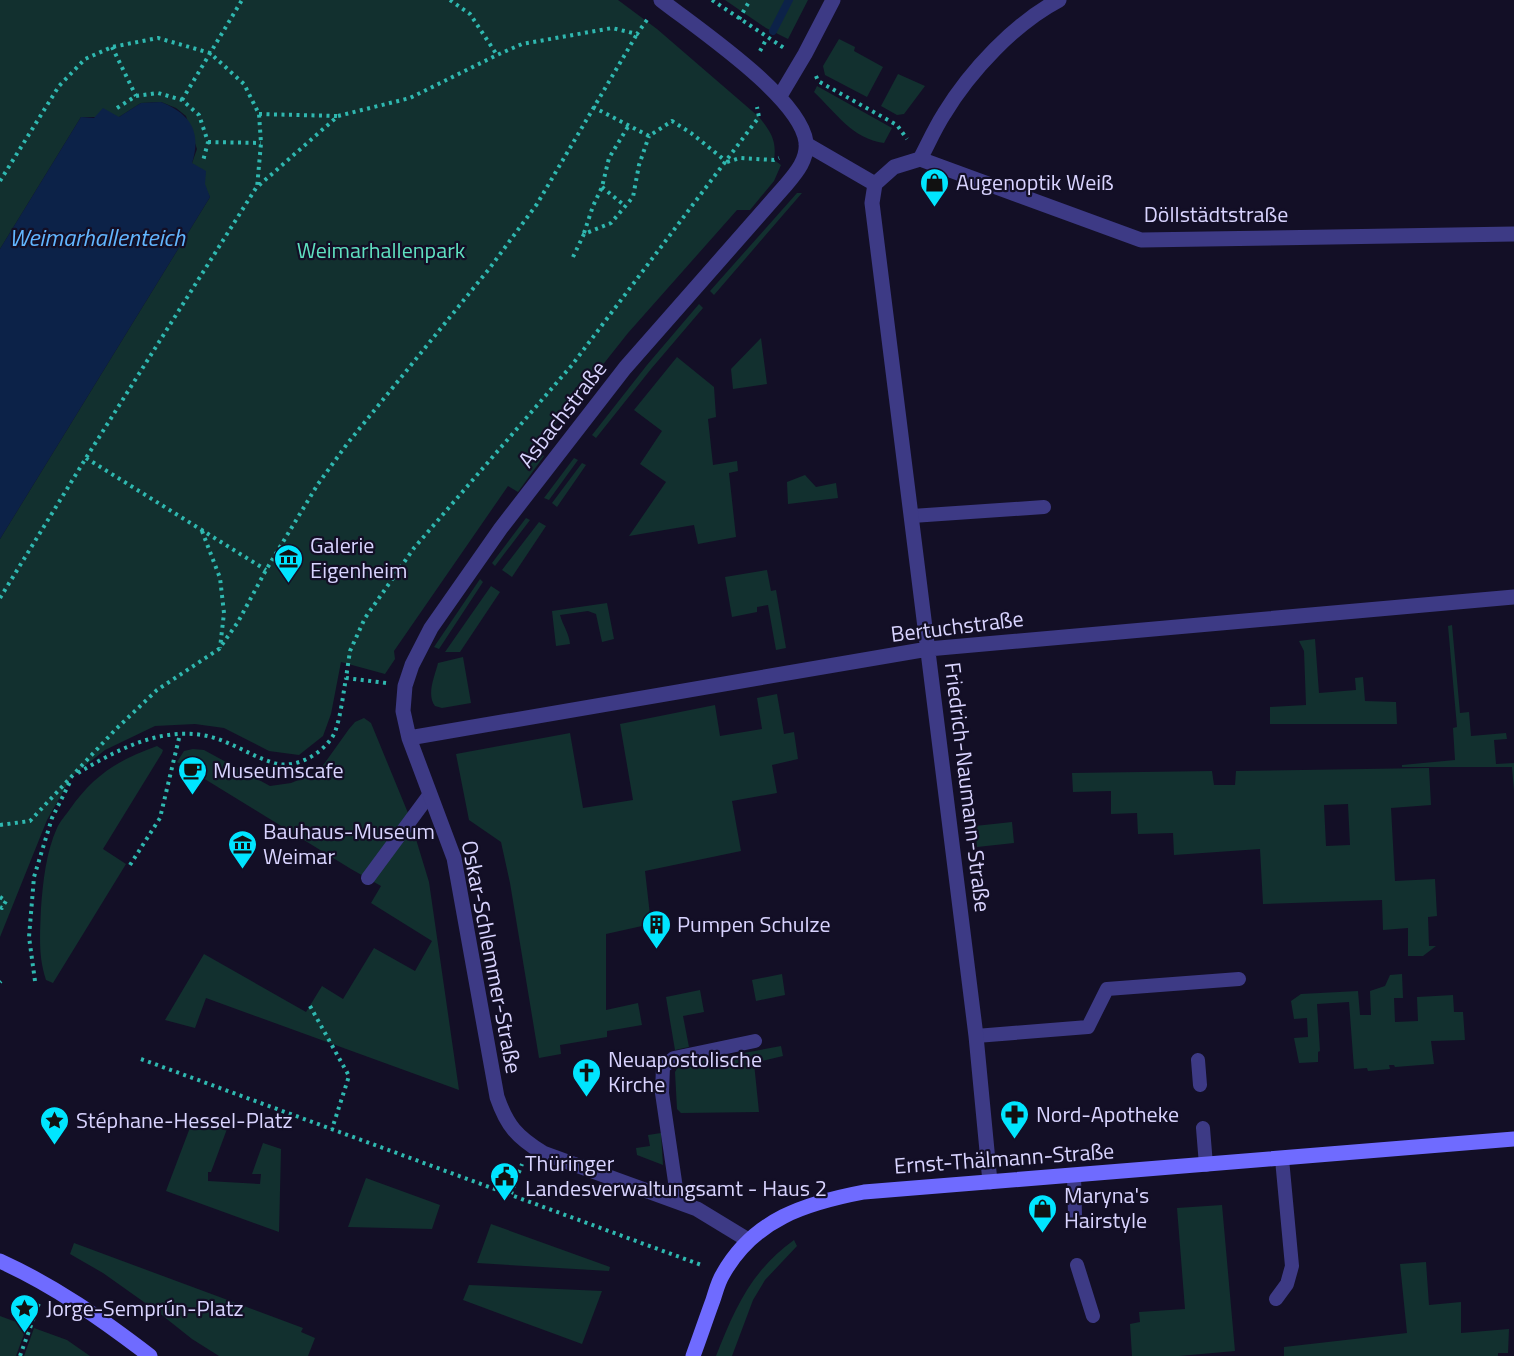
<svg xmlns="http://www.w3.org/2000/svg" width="1514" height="1356" font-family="'Titillium Web',sans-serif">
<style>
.green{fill:#12302f;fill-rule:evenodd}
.water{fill:#0c2248}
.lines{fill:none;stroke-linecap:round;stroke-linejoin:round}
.stream{stroke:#0c2248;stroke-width:8}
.path{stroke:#2fb8b0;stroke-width:4;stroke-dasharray:3 4.5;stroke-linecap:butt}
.lane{stroke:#3d3a85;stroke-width:14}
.street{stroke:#3d3a85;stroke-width:15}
.secondary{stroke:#6f6bff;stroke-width:15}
.labels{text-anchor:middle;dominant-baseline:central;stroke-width:4.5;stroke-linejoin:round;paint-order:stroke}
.poi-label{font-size:22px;fill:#d9d4ff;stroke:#130f26;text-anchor:start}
.street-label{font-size:22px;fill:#d9d4ff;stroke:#130f26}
.park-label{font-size:22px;fill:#5fe0c0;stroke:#130f26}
.water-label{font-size:24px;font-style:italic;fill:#62b6ff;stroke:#130f26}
</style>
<rect width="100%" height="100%" fill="#130f26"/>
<path class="green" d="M0,0H618L657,29L759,117C771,132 777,141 774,160L781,165L774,181L750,210H737L628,333L536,449L544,456L518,492L508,486L394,651L395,659L385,674L341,662L331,714L323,736L299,755L269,751L224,728L195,724L155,726L105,750L72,776L47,820L0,937V539L210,197L192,163L197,149L186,116L176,108L161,102L141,103L119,117H81L0,249Z
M725,0H808L788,39L766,28Z
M839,39L855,47L854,51L883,67L867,97L825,75L823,66Z
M898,74L925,86L904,114L897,115L881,106Z
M817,86L892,128L884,143C853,139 836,113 814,92Z
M797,193H802L714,295L710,291Z
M699,304L703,308L651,369L596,438L592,435L647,365Z
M761,338L767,384L733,389L731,369Z
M677,357L714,387L716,417L708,419L713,465L737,461L738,471L729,473L736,537L698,544L694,525L629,536L666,482L640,464L662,431L634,410Z
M574,458L578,460L549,500L544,498Z
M582,463L586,465L557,507L552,503Z
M805,475L816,487L836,483L838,498L788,504L787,482Z
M526,518L530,520L495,566L492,563Z
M539,522L546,526L512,577L502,570Z
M767,570L771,591L776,590L786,648L776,650L768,605L757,607V612L732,617L725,577Z
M480,579L483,582L439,649L434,647Z
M491,586L500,592L460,652H445Z
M607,603L614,639L602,642L596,614L588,611L560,615C563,626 569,633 570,644L556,646L552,611Z
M1452,625L1460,713L1469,712L1471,736L1506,733L1507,739L1494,740L1496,764L1514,763V791L1512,767H1402V765L1455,760L1453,728L1457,727L1448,626Z
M1315,639L1319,693L1356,690L1355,678L1363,677L1365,701L1396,702L1397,724H1270V707L1306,705L1304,651L1299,641Z
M463,657L471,703L442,708L435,706C426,694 435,676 438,663Z
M777,694L784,734L794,732L798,759L772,765L777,793L732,801L741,851L645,871L651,924L606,934V1010L638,1003L642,1025L607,1031V1037L560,1045L561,1054L539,1058L510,883L501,842L469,820L456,754L570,733L583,808L633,800L620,724L715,705L720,736L762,729L757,698Z
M364,718L371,723L408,813L429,882L459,1090L206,998L195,1028L165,1020L204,954L306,1012L322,986L343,999L374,948L415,971L432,941L371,903L381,886L351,869L177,762L184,751L193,749L204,750L270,786L291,783L311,775L324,764L349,729L355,722Z
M157,746L163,750L162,753L103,849L126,864L53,983L46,980C38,956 40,934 41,908C43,882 46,852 57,828C60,821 66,815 70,809C94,775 118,760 157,746Z
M1429,768L1431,805L1391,808L1395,881L1435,879L1437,916L1428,917L1429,946H1436L1423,956H1408V928L1383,930L1382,900L1263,904L1260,849L1174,855L1173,833L1138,834L1137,813L1111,814V791L1073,792L1072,773L1212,771L1214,785H1235L1236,771ZM1348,804L1350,845L1326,846L1324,805Z
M1012,822L1014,843L977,847L975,826Z
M782,974L785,995L756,1001L752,980Z
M1402,974L1403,998H1394L1395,1022L1418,1021L1417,997L1453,995L1454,1012H1463L1465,1040L1431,1041L1434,1064L1395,1067L1394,1065H1389L1390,1069L1368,1071L1367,1068L1354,1069L1349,1002L1317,1004L1320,1051L1318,1052V1062L1299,1063L1294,1038L1308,1037L1307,1018L1294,1019L1291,1001L1301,994L1358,991L1360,1015H1371L1370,991L1385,986L1390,975Z
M700,990L704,1012L683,1016L689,1047L675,1050L666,997Z
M781,1046L783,1056L754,1063L759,1112L681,1113L677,1109L675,1072L679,1065Z
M194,1117L227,1129L211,1172H208V1181L260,1184L261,1174H252L263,1143L281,1149L279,1232L166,1191Z
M661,1133L663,1165L637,1155L636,1148L650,1146L648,1135Z
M366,1178L440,1205L432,1229L348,1227Z
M1222,1205L1235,1351L1179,1356H1132L1130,1324L1140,1322L1139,1312L1185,1309L1177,1208Z
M491,1224L610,1267L609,1271L477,1263Z
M794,1240L797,1246L765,1280L753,1300L732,1356H716C735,1308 751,1271 794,1240Z
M74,1243L303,1328L301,1332L315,1338L308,1356H219L192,1339L158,1312L103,1273L70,1254Z
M1426,1262L1429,1305L1461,1302V1333L1509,1329L1508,1353H1498V1356H1284V1347L1407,1333L1400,1264Z
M469,1285L602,1291L582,1344L463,1300Z
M0,1316L27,1326L16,1356H0Z
M34,1328L67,1340L90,1356H24Z"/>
<path class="water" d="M161,102C190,114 202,131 192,163L206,171L205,184L210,197L0,539V249L81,117L94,118L103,108L119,117L141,103Z"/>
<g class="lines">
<path class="stream" d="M773,31L789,0"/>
<path class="path" d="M450,0L470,14L497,55
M712,0L784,48
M739,19L750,0
M112,47L136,96
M760,51L767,38
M816,76L818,81L897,125L907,139
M182,100L242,0
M593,107L649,136L672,121L691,133L727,162
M117,108L136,96L158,93L182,100L199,115L208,142L203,161
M259,114L337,116
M208,142L261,143
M727,162L740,158L774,160L779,158
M0,181L59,86L85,59L112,47L158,38L210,53L244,84L259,114L261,143L257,188
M602,187L625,206
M584,233L593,206L602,187L609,158L629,125
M573,257L584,234L611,223L633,197L639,165L649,136
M86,458L266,570
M202,531L220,578L224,613L220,648
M0,598L86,458L256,188L338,116L410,98L497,55L522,44L612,28L637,34L649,17
M386,683L346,678L350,651L365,618L414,548L572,365L759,117L757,107
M78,773C115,751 157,728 202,735C228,739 250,756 274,763C296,770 326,752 335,732C341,715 343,695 346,678
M0,825L30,821L115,730L157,690L219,649L238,622L266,570L318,484L347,444L489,269L537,204L637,34
M130,865L160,818L180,734
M0,897L6,901L2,908L0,907
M35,981L29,937L34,877L52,818L71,780
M0,982L1,981
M310,1006L349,1076L332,1129
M141,1059L704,1266
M511,1194L522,1164
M20,1356L39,1303"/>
<path class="lane" d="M912,516L1044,507
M368,878L430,794
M976,1036L1088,1027L1107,989L1239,979
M1198,1060L1200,1085
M1203,1128L1206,1165
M1074,1175L1075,1216
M678,1202L662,1093L663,1067L674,1058L755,1041
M1077,1265L1093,1316
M1276,1299L1287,1284L1292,1266L1282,1159"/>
<path class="street" d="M661,0C698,29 800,97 806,142C808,160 795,174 785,186L625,368L501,528L431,628L412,665L405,686L403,711L409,738L454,858L497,1097C507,1126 517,1137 543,1153L697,1209L748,1240
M780,96L805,54L833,0
M806,144L875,184
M920,159C928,144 935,128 944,114C970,71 1015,23 1059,0
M875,184L872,203L976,1036L990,1182
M875,184L894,167L920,159L1141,240L1514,234
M409,738L928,649L1514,597"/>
<path class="secondary" d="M0,1261C55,1286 103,1320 150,1356
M693,1356C700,1337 706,1319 713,1300C716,1291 718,1282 723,1274C754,1219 806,1203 864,1192L1514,1139"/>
</g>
<defs>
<symbol id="shop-pin" viewBox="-11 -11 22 30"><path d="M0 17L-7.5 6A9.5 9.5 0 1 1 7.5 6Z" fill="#00e5ff" stroke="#130f26"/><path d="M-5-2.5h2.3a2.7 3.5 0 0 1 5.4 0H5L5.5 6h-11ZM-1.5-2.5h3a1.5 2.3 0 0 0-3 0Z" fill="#111"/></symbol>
<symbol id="museum-pin" viewBox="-11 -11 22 30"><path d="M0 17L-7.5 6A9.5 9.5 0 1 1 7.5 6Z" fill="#00e5ff" stroke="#130f26"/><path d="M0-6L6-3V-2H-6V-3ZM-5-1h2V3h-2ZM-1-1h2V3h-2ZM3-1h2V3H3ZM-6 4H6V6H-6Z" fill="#111"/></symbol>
<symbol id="cafe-pin" viewBox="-11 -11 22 30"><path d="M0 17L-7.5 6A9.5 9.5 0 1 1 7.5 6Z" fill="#00e5ff" stroke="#130f26"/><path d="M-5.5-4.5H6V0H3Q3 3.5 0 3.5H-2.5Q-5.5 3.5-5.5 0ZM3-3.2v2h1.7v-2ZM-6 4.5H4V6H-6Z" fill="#111"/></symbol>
<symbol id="building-pin" viewBox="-11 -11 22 30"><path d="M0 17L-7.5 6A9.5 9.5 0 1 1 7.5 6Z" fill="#00e5ff" stroke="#130f26"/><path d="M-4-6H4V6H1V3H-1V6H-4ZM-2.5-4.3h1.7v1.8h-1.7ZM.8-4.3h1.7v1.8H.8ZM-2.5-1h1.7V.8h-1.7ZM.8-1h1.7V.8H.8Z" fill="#111"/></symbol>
<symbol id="church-pin" viewBox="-11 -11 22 30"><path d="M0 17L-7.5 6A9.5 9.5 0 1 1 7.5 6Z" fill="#00e5ff" stroke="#130f26"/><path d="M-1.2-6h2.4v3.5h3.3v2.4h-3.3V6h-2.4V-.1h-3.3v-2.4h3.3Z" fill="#111"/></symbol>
<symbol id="pharmacy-pin" viewBox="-11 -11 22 30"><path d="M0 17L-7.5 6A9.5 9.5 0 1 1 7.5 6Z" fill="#00e5ff" stroke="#130f26"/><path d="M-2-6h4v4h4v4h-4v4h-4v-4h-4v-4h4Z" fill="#111"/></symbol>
<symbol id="sight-pin" viewBox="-11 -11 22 30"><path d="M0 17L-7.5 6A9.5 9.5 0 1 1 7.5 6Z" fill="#00e5ff" stroke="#130f26"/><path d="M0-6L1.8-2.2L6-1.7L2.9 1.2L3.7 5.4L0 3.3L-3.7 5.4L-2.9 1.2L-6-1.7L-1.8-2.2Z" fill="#111"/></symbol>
<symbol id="civic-pin" viewBox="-11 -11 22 30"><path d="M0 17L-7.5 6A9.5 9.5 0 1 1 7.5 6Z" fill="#00e5ff" stroke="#130f26"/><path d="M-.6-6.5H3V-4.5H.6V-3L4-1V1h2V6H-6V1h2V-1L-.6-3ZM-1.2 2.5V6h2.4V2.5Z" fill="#111"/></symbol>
</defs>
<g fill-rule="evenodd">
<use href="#shop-pin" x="918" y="166" width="33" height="45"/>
<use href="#museum-pin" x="272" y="542" width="33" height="45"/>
<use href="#cafe-pin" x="176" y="754" width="33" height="45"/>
<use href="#museum-pin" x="226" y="828" width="33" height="45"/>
<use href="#building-pin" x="640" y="908" width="33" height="45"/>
<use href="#church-pin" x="570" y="1056" width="33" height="45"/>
<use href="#pharmacy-pin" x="998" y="1098" width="33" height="45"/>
<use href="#sight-pin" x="38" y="1104" width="33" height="45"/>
<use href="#civic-pin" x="488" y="1160" width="33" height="45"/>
<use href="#shop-pin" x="1026" y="1192" width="33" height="45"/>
<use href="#sight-pin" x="8" y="1292" width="33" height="45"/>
</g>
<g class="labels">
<g class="poi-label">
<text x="956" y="182">Augenoptik Weiß</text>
<text x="310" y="545">Galerie<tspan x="310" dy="25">Eigenheim</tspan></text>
<text x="213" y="770">Museumscafe</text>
<text x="263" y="831">Bauhaus-Museum<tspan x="263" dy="25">Weimar</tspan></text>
<text x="677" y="924">Pumpen Schulze</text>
<text x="608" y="1059">Neuapostolische<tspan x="608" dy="25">Kirche</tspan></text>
<text x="1036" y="1114">Nord-Apotheke</text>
<text x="76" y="1120">Stéphane-Hessel-Platz</text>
<text x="525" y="1163">Thüringer<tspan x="525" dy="25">Landesverwaltungsamt - Haus 2</tspan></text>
<text x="1064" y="1195">Maryna's<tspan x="1064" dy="25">Hairstyle</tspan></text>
<text x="46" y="1308">Jorge-Semprún-Platz</text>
</g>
<g class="street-label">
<text x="1216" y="214">Döllstädtstraße</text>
<text transform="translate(562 414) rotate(-52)">Asbachstraße</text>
<text transform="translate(957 626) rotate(-7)">Bertuchstraße</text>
<text transform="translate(968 787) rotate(83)">Friedrich-Naumann-Straße</text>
<text transform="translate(492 957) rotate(79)">Oskar-Schlemmer-Straße</text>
<text transform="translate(1004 1158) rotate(-4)">Ernst-Thälmann-Straße</text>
</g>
<g class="park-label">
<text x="381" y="250">Weimarhallenpark</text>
</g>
<g class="water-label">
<text x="97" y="237">Weimarhallenteich</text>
</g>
</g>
</svg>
